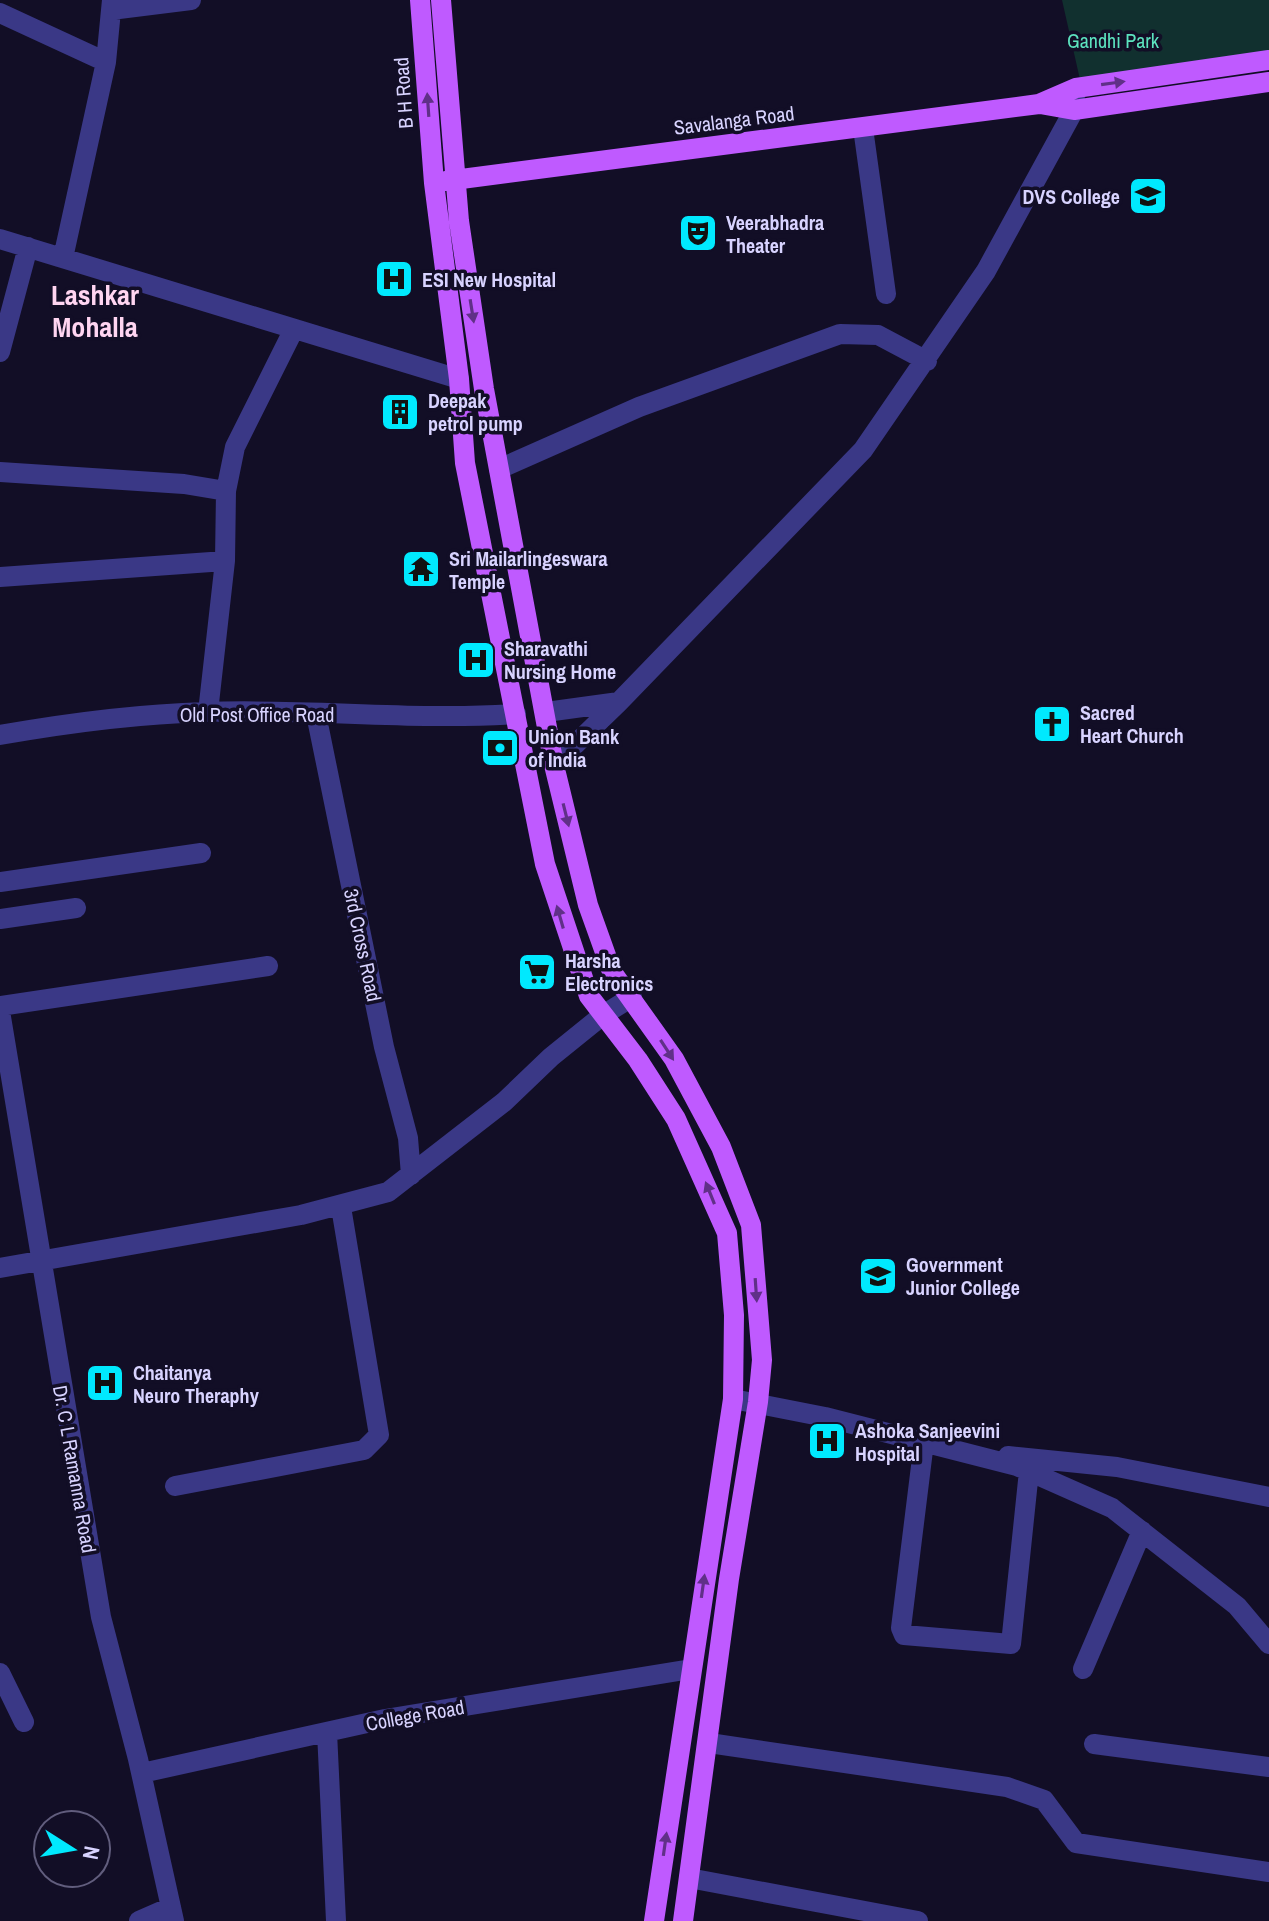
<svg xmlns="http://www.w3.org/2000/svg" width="1269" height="1921" font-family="'Archivo Narrow',sans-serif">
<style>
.green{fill:#11302f}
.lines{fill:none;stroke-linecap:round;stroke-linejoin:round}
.minor{stroke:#3a3886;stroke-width:20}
.major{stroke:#bf5aff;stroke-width:20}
.oneway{fill:#603088}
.labels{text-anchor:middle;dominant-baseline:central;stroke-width:7;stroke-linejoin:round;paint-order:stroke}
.park-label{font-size:20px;fill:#5ce3bf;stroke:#120e26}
.street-label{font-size:20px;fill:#d8d3ff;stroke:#120e26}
.poi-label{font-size:20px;font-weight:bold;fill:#d8d3ff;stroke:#120e26;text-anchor:start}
.district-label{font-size:28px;font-weight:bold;fill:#ffd5f1;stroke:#120e26}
</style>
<rect width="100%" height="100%" fill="#120e26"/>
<path class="green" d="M1062,0H1269V58L1081,84Z"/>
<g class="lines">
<path class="minor" d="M111,10L191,0
M0,13L106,62
M863,128L886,294
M0,239L459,379
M63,258L106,62L112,0
M0,352L28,247
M499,469L639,407L840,334L878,335L927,361
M0,472L184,484L226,491
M0,577L225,561
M208,712L225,561L226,491L235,447L294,329
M546,712L619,702L863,450L986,271L1074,110L1075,95
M316,714L384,1047L408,1138L411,1175
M0,735C68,723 136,714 206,712C309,708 413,721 516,714
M554,765L619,702
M0,882L201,853
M0,919L76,908
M0,1006L268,966
M0,1011L101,1617L138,1759L174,1921
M0,1268L301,1215L388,1192L504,1102L551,1057L603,1015L632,997
M733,1399L825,1417L1017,1466L1112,1508L1237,1606L1269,1644
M924,1442L901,1628L904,1635L1011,1644L1029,1471
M1008,1456L1117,1467L1269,1497
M175,1486L364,1450L379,1435L341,1207
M1083,1669L1142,1531
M0,1673L24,1722
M327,1732L336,1921
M709,1743L1007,1787L1044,1800L1076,1843L1269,1872
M1094,1744L1269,1767
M142,1773L385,1719L691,1669
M689,1878L918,1921
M139,1921L171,1907"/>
<path class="major" d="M420,0L434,183L459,379L465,463L545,864L589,996L638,1060L676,1119L727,1233L734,1315L733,1399L654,1921
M441,0L459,221L484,389L554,765L588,905L612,972L674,1059L721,1147L751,1225L762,1360L758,1402L729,1579L683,1921
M1040,104L1074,110L1269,82
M446,181L1039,104L1076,88L1269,60"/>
</g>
<defs><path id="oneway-solid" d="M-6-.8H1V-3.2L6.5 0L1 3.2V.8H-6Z" transform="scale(2)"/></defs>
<g class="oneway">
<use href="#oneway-solid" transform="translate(1113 83) rotate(-8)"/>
<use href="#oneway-solid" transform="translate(428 105) rotate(-94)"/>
<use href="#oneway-solid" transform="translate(472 311) rotate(81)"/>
<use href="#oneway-solid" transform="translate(566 815) rotate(76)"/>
<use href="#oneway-solid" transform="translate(560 917) rotate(-106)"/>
<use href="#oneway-solid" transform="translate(667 1050) rotate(57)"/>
<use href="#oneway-solid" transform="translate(710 1193) rotate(-112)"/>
<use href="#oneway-solid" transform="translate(756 1290) rotate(86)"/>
<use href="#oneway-solid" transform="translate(703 1586) rotate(-82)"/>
<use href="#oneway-solid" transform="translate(665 1844) rotate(-82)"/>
</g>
<defs>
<symbol id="university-square" viewBox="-11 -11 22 22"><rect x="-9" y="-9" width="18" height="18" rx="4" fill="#00e9fe" stroke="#120e26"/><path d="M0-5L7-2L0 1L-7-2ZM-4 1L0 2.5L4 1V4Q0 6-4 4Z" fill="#111"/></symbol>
<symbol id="theatre-square" viewBox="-11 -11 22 22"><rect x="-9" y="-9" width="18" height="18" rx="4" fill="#00e9fe" stroke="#120e26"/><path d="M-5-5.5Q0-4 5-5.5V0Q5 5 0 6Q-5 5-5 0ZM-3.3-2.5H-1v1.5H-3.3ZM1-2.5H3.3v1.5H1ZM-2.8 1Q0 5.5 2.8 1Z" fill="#111"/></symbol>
<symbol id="hospital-square" viewBox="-11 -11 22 22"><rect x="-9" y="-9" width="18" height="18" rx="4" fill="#00e9fe" stroke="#120e26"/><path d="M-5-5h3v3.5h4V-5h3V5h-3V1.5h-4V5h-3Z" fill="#111"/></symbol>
<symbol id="building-square" viewBox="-11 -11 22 22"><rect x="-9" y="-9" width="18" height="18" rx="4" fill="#00e9fe" stroke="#120e26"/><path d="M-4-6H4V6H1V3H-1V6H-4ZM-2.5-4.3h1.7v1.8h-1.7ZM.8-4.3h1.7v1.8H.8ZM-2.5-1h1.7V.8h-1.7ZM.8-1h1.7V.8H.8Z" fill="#111"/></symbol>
<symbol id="temple-square" viewBox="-11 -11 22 22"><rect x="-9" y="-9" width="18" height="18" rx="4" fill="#00e9fe" stroke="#120e26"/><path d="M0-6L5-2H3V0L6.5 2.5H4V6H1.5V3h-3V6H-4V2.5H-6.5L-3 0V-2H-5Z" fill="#111"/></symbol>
<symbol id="church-square" viewBox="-11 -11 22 22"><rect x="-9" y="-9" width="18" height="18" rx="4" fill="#00e9fe" stroke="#120e26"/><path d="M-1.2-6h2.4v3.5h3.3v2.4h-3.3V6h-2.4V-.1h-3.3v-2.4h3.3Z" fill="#111"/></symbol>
<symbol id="bank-square" viewBox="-11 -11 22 22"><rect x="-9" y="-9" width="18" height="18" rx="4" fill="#00e9fe" stroke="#120e26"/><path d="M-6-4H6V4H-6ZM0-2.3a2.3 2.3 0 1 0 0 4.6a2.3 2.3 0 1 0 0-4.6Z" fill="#111"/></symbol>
<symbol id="supermarket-square" viewBox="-11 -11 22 22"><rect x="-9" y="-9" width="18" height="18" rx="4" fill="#00e9fe" stroke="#120e26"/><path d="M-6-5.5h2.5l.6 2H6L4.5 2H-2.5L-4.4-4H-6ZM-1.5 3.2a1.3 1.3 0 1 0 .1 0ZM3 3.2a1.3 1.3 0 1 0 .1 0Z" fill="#111"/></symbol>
</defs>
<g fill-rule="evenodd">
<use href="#university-square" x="1126" y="174" width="44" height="44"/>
<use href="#theatre-square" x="676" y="211" width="44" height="44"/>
<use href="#hospital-square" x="372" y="257" width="44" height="44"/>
<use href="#building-square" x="378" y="390" width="44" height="44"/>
<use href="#temple-square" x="399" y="547" width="44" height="44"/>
<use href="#hospital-square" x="454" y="638" width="44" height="44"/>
<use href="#church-square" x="1030" y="702" width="44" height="44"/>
<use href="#bank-square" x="478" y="726" width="44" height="44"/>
<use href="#supermarket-square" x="515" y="950" width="44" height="44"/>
<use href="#university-square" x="856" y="1254" width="44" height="44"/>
<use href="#hospital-square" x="83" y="1361" width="44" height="44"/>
<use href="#hospital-square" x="805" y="1419" width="44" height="44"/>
</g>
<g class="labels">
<g class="park-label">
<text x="1113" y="40">Gandhi Park</text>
</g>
<g class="street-label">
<text transform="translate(403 93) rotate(-94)">B H Road</text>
<text transform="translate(734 120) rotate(-7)">Savalanga Road</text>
<text x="257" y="714">Old Post Office Road</text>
<text transform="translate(363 945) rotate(78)">3rd Cross Road</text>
<text transform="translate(75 1469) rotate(80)">Dr. C L Ramanna Road</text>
<text transform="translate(415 1715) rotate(-10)">College Road</text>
</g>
<g class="poi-label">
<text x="1120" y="196" text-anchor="end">DVS College</text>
<text x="726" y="222">Veerabhadra<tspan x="726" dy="23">Theater</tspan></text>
<text x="422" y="279">ESI New Hospital</text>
<text x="428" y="400">Deepak<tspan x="428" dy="23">petrol pump</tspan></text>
<text x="449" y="558">Sri Mailarlingeswara<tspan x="449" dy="23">Temple</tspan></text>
<text x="504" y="648">Sharavathi<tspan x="504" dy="23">Nursing Home</tspan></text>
<text x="1080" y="712">Sacred<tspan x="1080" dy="23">Heart Church</tspan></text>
<text x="528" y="736">Union Bank<tspan x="528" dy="23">of India</tspan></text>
<text x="565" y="960">Harsha<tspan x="565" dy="23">Electronics</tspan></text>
<text x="906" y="1264">Government<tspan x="906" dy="23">Junior College</tspan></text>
<text x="133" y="1372">Chaitanya<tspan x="133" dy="23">Neuro Theraphy</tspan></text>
<text x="855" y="1430">Ashoka Sanjeevini<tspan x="855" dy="23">Hospital</tspan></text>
</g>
<g class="district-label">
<text x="95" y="295">Lashkar<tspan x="95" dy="32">Mohalla</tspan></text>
</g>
</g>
<g transform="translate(72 1849) rotate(101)"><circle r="38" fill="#120e26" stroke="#615d7d" stroke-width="2"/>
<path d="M0-6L14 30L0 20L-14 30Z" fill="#00e9fe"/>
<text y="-12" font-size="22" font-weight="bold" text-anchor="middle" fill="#d8d3ff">N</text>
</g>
</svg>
